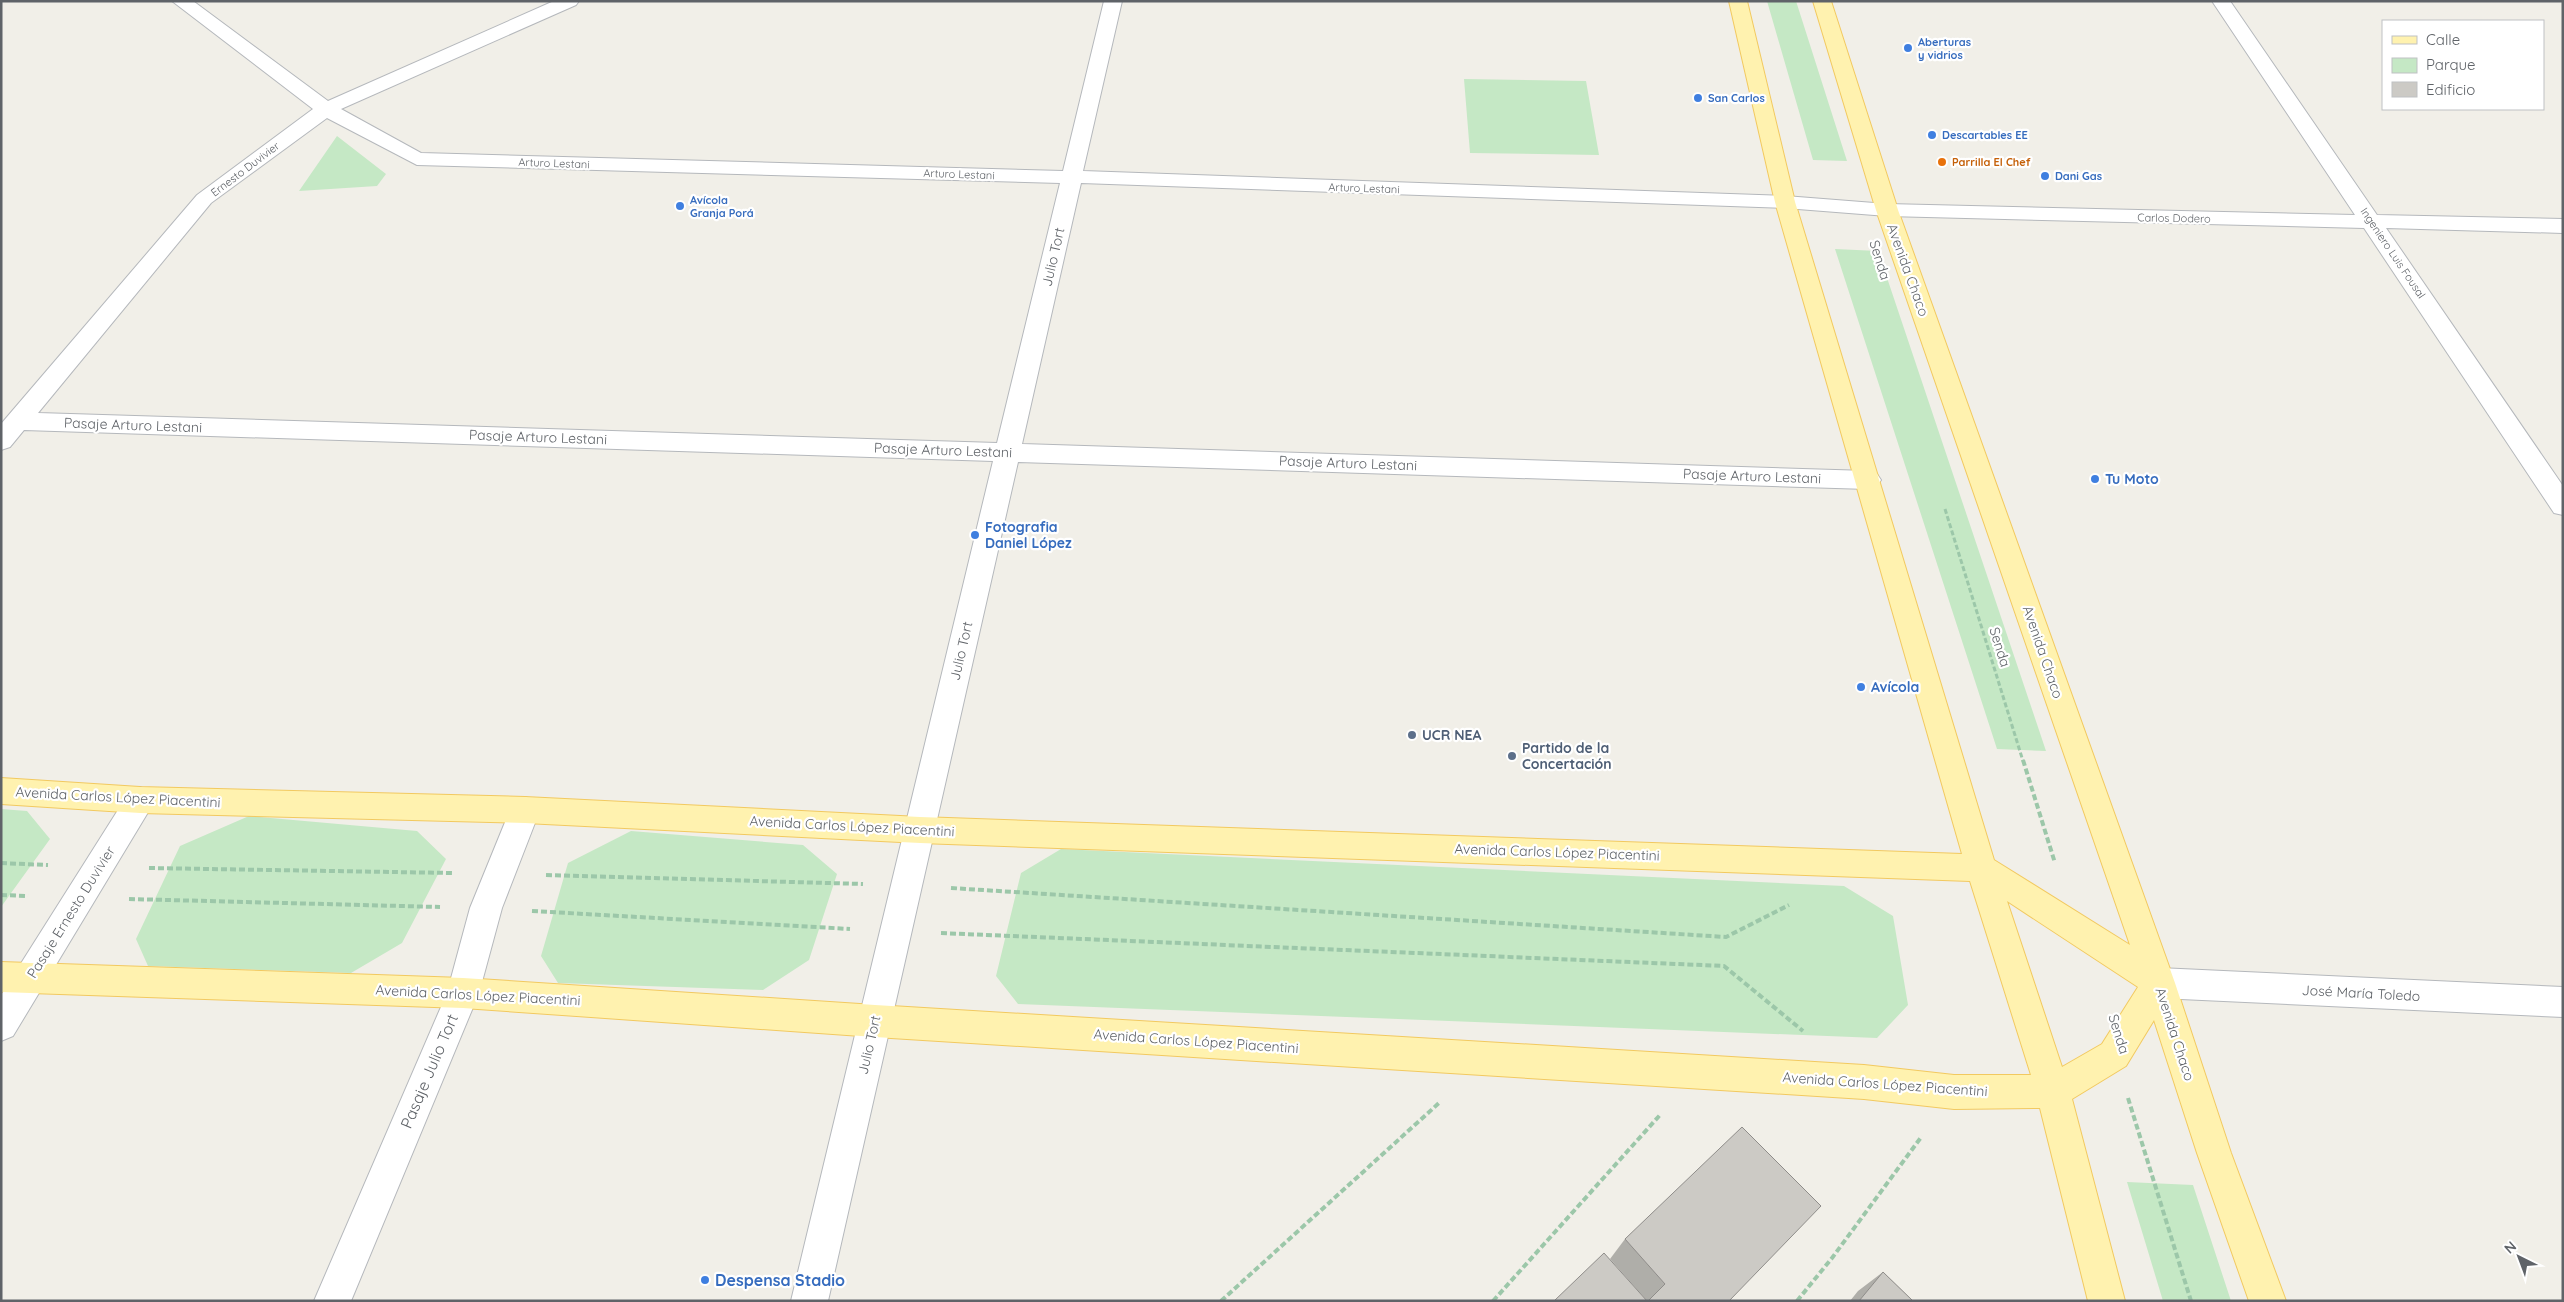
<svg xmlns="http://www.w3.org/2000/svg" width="2564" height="1302" font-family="Quicksand,sans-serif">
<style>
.green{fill:#c5e8c5}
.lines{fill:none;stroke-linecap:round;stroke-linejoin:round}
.minor-casing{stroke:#b5b8bc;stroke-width:2}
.major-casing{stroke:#f2c960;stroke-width:2}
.path-far1{stroke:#9cc7a9;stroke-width:3;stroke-dasharray:5 2.5;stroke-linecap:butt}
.path{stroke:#9cc7a9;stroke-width:4;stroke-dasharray:6 3;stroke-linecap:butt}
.minor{fill:#fff;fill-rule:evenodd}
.major{fill:#fff2af;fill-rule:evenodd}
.wall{fill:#afaea9}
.building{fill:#cccac5;stroke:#8f8d8a}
.shop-dot{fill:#3f7fe0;stroke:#fff;stroke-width:2}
.food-dot{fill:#e8710a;stroke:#fff;stroke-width:2}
.service-dot{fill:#5c6f8a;stroke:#fff;stroke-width:2}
.labels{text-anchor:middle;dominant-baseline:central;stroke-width:4.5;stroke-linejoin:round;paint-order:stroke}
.far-shop-label{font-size:11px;font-weight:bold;fill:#366cbe;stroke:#fff;text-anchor:start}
.far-food-label{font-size:11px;font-weight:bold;fill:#c56008;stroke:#fff;text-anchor:start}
.far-street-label{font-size:11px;fill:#5f6368;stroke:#fff}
.street-label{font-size:14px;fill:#5f6368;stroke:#fff}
.shop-label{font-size:14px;font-weight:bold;fill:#366cbe;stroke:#fff;text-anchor:start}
.service-label{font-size:14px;font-weight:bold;fill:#4e5e75;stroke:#fff;text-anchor:start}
.near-street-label{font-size:16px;fill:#5f6368;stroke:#fff}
.near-shop-label{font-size:16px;font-weight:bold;fill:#366cbe;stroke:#fff;text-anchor:start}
</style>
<rect width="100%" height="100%" fill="#f1efe8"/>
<path class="green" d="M1767,1H1796L1847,161L1813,160Z
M1464,79L1586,81L1599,155L1470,153Z
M337,136L386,174L377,186L299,191Z
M1835,249L1878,251L2046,751L1997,749Z
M1,809L27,811L50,839L1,907Z
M249,816L417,831L446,859L402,943L351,973L148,966L136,939L180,846Z
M631,831L803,845L837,874L809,960L763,990L558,983L541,956L568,863Z
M1061,849L1844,886L1893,916L1908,1005L1877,1038L1018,1004L996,976L1021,873Z
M2127,1182L2193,1185L2231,1301H2163Z"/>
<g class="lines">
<defs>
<path id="minor" d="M172,1H193L328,101L554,1H579L576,5L341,109L421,153L1063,171L1104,1H1122L1083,171L1785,196L1887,204L2355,215L2212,1H2230L2377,215L2563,219V233L2386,228L2563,486V515L2554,513L2364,228L1887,216L1785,208L1081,183L1022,444L1868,471L1877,474L1881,480L1877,486L1868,489L1018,462L828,1301H791L993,461L24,430L10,447L1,450V424L197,195L313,109ZM327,118L417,165L1060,183L997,443L38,413L211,203Z
M140,787L150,791L155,800L150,809L13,1036L1,1041V995L130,791Z
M525,797L536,801L540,810L502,908L479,993L351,1301H314L447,993L470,908L510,810L514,801Z
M2159,968L2563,987V1017L2159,998L2148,994L2143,983L2148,972Z"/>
<path id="major" d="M1729,1H1747L1795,202L1994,860L2130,945L1876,210L1813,1H1831L1898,210L2175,983L2231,1153L2286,1301H2249L2197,1153L2154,1020L2126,1066L2072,1099L2125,1301H2088L2040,1108L1954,1109L1864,1099L875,1037L463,1008L1,992V962L463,978L875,1005L1864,1065L1954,1075H2031L1970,881L920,843L525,823L140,813L1,804V778L140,787L525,797L920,817L1962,854L1775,202ZM2007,901L2138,987L2102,1044L2062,1067Z"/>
</defs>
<use href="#minor" class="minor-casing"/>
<use href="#major" class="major-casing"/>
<path class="path-far1" d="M1945,509L2023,761"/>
<path class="path" d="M2023,760L2055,863
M1,863L48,865
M149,868L453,873
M546,875L863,884
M951,888L1726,937L1789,905
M1,895L28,896
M129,899L440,907
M532,911L850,929
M941,933L1724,966L1803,1031
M2128,1098L2191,1301
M1221,1301L1439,1103
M1493,1301L1660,1115
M1797,1301L1832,1258L1922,1136"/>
<use href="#minor" class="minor"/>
<use href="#major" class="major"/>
</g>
<path class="wall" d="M1625,1239L1729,1301H1647L1610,1259Z
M1883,1272L1913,1301H1850L1858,1291Z"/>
<path class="building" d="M1742,1127L1821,1206L1729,1301H1648L1665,1284L1625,1239Z
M1604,1253L1647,1301H1554Z
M1883,1272L1913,1301H1859Z"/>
<g class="shop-dot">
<circle cx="1908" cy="48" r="5"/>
<circle cx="1698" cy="98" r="5"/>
<circle cx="1932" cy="135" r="5"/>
<circle cx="2045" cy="176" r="5"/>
<circle cx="680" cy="206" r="5"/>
<circle cx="2095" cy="479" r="5"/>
<circle cx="975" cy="535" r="5"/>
<circle cx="1861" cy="687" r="5"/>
<circle cx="705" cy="1280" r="5"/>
</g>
<circle class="food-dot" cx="1942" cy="162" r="5"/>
<g class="service-dot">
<circle cx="1412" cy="735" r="5"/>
<circle cx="1512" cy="756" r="5"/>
</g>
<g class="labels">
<g class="far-shop-label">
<text x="1918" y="42">Aberturas<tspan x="1918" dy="13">y vidrios</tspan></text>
<text x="1708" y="98">San Carlos</text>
<text x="1942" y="135">Descartables EE</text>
<text x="2055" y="176">Dani Gas</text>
<text x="690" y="200">Avícola<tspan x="690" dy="13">Granja Porá</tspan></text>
</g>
<g class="far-food-label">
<text x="1952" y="162">Parrilla El Chef</text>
</g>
<g class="far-street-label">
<text transform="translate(554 163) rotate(2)">Arturo Lestani</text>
<text transform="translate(245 169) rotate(-37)">Ernesto Duvivier</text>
<text transform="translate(959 174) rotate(2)">Arturo Lestani</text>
<text transform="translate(1364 188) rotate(2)">Arturo Lestani</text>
<text transform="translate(2174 218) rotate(1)">Carlos Dodero</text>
<text transform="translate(2393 253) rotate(56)">Ingeniero Luis Fousal</text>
</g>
<g class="street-label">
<text transform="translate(1053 257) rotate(-77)">Julio Tort</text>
<text transform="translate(1880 260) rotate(73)">Senda</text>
<text transform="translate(1908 270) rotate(70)">Avenida Chaco</text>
<text transform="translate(133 425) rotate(2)">Pasaje Arturo Lestani</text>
<text transform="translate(538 437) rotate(2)">Pasaje Arturo Lestani</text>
<text transform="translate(943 450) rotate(2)">Pasaje Arturo Lestani</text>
<text transform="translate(1348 463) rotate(2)">Pasaje Arturo Lestani</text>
<text transform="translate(1752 476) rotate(2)">Pasaje Arturo Lestani</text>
<text transform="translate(2000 647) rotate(73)">Senda</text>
<text transform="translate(961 651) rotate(-77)">Julio Tort</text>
<text transform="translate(2043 652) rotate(71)">Avenida Chaco</text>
<text transform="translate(118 797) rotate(3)">Avenida Carlos López Piacentini</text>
<text transform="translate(852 826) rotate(3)">Avenida Carlos López Piacentini</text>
<text transform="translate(1557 852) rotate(2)">Avenida Carlos López Piacentini</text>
<text transform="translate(71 912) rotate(-58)">Pasaje Ernesto Duvivier</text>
<text transform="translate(2361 993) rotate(3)">José María Toledo</text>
<text transform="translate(478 995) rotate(3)">Avenida Carlos López Piacentini</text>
<text transform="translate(2119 1034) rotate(73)">Senda</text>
<text transform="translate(2175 1034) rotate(72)">Avenida Chaco</text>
<text transform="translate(1196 1041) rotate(4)">Avenida Carlos López Piacentini</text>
<text transform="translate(869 1045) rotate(-77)">Julio Tort</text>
<text transform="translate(1885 1084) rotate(4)">Avenida Carlos López Piacentini</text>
</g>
<g class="shop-label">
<text x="2105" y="479">Tu Moto</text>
<text x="985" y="527">Fotografia<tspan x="985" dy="16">Daniel López</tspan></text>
<text x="1871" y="687">Avícola</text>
</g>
<g class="service-label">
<text x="1422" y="735">UCR NEA</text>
<text x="1522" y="748">Partido de la<tspan x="1522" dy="16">Concertación</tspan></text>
</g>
<g class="near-street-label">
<text transform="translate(429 1071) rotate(-67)">Pasaje Julio Tort</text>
</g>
<g class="near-shop-label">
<text x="715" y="1280">Despensa Stadio</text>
</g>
</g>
<rect width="2564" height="1302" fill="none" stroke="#5f6368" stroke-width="5"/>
<rect x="2382" y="20" width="162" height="90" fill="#ffffff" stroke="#bfc1c3"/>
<rect x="2392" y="36" width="25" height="8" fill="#fff2af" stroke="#bfc1c3"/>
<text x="2426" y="45" font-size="15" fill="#5f6368">Calle</text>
<rect x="2392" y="58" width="25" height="15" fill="#c5e8c5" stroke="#bfc1c3"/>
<text x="2426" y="70" font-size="15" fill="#5f6368">Parque</text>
<rect x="2392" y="82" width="25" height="15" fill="#cccac5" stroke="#bfc1c3"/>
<text x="2426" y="95" font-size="15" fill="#5f6368">Edificio</text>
<g transform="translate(2519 1257) rotate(318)" stroke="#ffffff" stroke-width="4" paint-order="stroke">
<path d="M0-4L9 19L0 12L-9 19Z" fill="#5f6368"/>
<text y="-8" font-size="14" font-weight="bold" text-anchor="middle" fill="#5f6368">N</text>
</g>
</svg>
